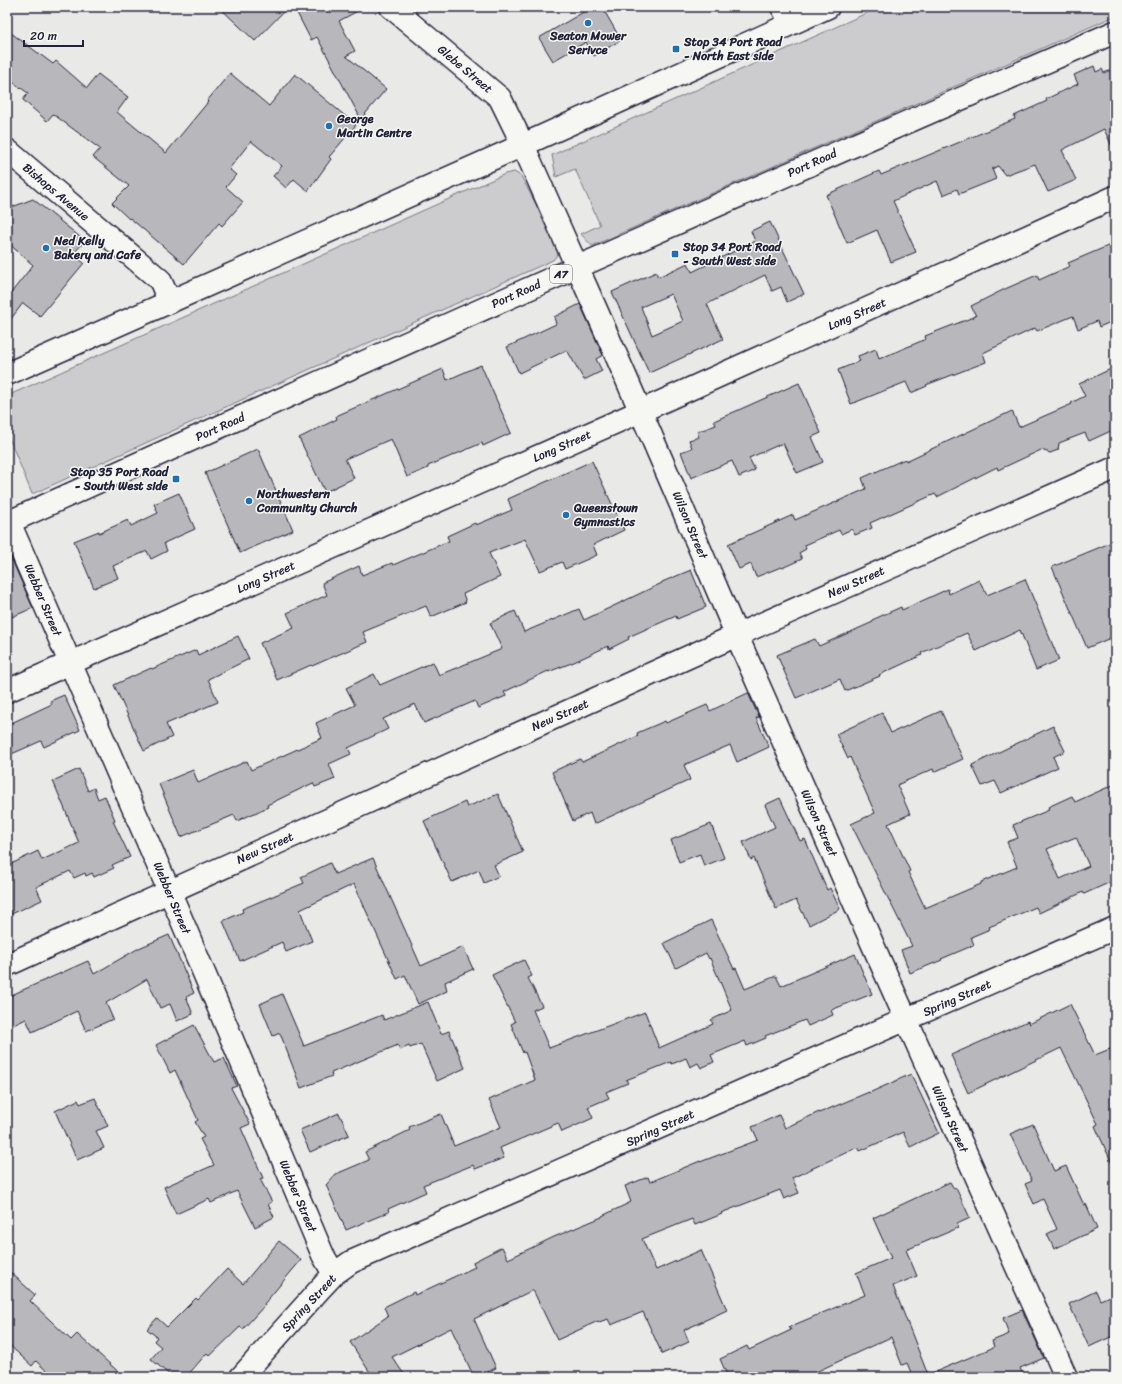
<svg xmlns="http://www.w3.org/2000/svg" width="1122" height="1384" font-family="Sriracha,sans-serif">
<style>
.green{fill:#ccccce;stroke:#777784}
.building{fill:#b8b8bc;stroke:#22223b;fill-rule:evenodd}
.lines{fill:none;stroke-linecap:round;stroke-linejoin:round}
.minor-casing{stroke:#22223b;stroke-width:25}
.highway-casing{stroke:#22223b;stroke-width:25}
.minor{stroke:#f6f6f2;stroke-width:22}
.highway{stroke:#f6f6f2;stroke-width:22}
.poi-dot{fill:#1f6fb2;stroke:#f6f6f2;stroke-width:1.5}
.labels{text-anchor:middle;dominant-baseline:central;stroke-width:3;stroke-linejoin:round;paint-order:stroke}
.shield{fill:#f6f6f2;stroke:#626272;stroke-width:1}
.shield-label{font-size:11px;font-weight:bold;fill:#22223b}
.poi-label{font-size:12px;font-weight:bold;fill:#22223b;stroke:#f6f6f2;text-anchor:start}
.street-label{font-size:12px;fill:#22223b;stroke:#f6f6f2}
</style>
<rect width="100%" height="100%" fill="#e9e9e7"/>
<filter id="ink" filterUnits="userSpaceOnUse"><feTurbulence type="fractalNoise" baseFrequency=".025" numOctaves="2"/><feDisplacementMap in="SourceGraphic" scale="8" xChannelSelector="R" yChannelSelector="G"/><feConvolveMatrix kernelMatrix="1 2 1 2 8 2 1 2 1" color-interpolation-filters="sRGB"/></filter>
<g filter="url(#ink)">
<path class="green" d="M880 7H1115V16L592 246 581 234 600 225 575 169 556 177 552 155Z
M514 172 521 176 558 246V254L553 260 32 494 7 433V396L505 174Z"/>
<path class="building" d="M219 7H288L255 41Z
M294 7H365L339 21 355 51 346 56 386 89 361 119 317 37 311 40Z
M592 7H602L621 40 594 56 586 42 553 61 539 38Z
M7 30 53 64 56 61 87 88 98 74 128 97 117 112 166 153 208 102 207 101 230 73 269 106 295 74 356 125 329 157 331 159 308 191 294 179 286 188 273 176 282 166 251 141 229 169 236 175 226 187 243 202 222 226 219 223 184 264 130 218 129 219 112 203 129 186 93 157 100 149 53 114 47 121 23 100 28 93 7 78Z
M1094 66 1096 72 1102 69 1104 73 1115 68V153L1104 129 1062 150 1076 180 1048 192 1035 164 1005 175 998 166 992 169 996 179 959 194 957 189 943 195 937 181 893 201 916 252 891 262 877 230 847 243 826 195 879 171 881 175 1015 119 1014 116 1047 101 1046 99 1078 84 1074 75Z
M33 199 85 241 73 254 84 263 40 316 23 303 7 324V298L33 265 7 242V209Z
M770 222 804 294 787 302 781 287 772 291 765 275 707 304 723 339 649 373 612 292 656 272 658 277 688 263 692 272 755 241 751 231ZM671 294 683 321 652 335 641 307Z
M1115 243V320L1099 327 1097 321 1078 329 1073 316 1037 331 1035 328 983 353 986 362 926 385 927 386 911 393 906 382 851 404 838 370 860 361 858 356 876 349 879 359 926 339 925 336 976 316 971 306 1005 289 1037 275 1039 280 1070 266 1068 263Z
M580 304 603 355 596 359 602 371 584 380 567 350 519 373 507 347 556 324 554 317Z
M481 365 511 433 483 446 482 443 428 466V468L407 477 391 439 345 459 354 478 325 492 299 438 337 419 336 416 443 369 447 380Z
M1115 367V429L1089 441 1085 433 1059 443 1058 450 1050 453 1041 450 998 470 997 467 937 497 935 494 870 523 872 528 855 535 852 529 841 534 839 530 805 545 806 549 799 553 802 559 782 568 781 567 756 577 751 564 739 569 728 544 793 515 795 520 866 489 862 478 905 459 906 461 1012 411 1019 427 1072 404 1071 403 1085 396 1079 384Z
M799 383 821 433 812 437 823 462 797 473 783 443 749 458 755 470 739 477 732 461 691 478 681 452 692 448 689 440 699 437 697 432 716 425 714 421Z
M258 449 293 530 240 553 205 473Z
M592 461 624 530 593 545 597 555 565 569 562 562 540 571 525 539 489 553 500 577 463 594 466 602 431 617 426 606 363 632 367 642 312 666 311 665 277 680 260 643 294 628 287 613 327 595 322 583 359 566 362 575 392 563 393 565 449 541 447 536 475 523 476 525 512 510 508 499Z
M179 493 195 529 164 543 167 551 151 559 147 551 113 566 118 578 94 588 74 541 99 531V533L128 520 131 526 158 513 154 504Z
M1115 541V636L1087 648 1052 567Z
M7 549 33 608 7 619Z
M691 570 706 607 677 619 676 616 628 637 629 639 609 649 608 646 574 662 548 672V671L504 692 506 696 478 708 475 701 424 723 415 704 383 719 388 729 348 748 351 754 329 764 335 779 315 787 313 783 267 805 268 807 237 821 234 815 181 837 159 784 193 770 198 783 247 761 251 770 322 738 316 723 355 705 346 688 374 674 380 685 433 662 439 675 502 649 490 623 515 611 524 632 579 609 584 620 662 583V582Z
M1025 579 1059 660 1036 670 1020 630 976 651 967 633 921 653 922 655 879 675 880 676 845 691 840 679 796 698 777 655 815 639 819 646 873 622 872 620 901 607 902 610 948 589 949 594 979 580 987 595Z
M238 636 249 659 208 679 218 702 166 724 172 737 144 751 114 685 151 668 152 669 196 650 198 655Z
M748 693 759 717 756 718 769 747 737 762 730 745 684 765 690 780 594 824 590 813 573 821 552 772 580 759 582 762 638 736 637 733 665 721 666 723 707 705 710 711Z
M64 695 80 730 44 747 41 741 7 756V725L52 704 50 701Z
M941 711 963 759 934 772 933 769 897 785 910 814 888 824 910 871 908 872 925 908 981 884V882L1017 867 1007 842 1018 838 1013 825 1049 810 1048 807 1072 796 1075 802 1115 784V880L1084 894 1083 892 1039 913 1036 907 989 927 990 929 971 937 974 945 941 959 942 960 910 973 901 950 912 946 851 824 875 813 850 757 848 759 836 734 882 713 891 733ZM1076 837 1089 866 1060 879 1047 849Z
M1053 726 1065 751 1053 757 1058 767 1001 793 995 781 982 786 972 765Z
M79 769 88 791 94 788 98 799 105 796 115 820 113 821 130 857 112 865 114 868 94 877 92 873 86 876 85 873 74 878 70 871 36 887 42 900 7 916V866L38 851 42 860 79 843 53 781Z
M498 794 523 852 494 865 499 876 484 883 479 870 452 882 424 821 465 802 467 807Z
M780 798 800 841 805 839 827 890 830 888 840 909 809 925 796 900 776 909 754 858 751 860 743 842 775 827 765 805Z
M711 824 724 858 704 866 700 854 679 862 671 840Z
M373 858 421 966 463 947 473 969 445 982 447 991 418 1004 405 975 397 979 354 884 300 910 312 941 286 952 282 942 240 961 223 921 243 912 242 909 304 883 301 877 330 863 335 874Z
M711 920 734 969 736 968 745 989 776 976 781 986 855 954 872 994 831 1010 833 1015 808 1026 805 1020 765 1036 766 1038 747 1046 745 1041 711 1055 714 1062 701 1068 698 1063 690 1067 686 1058 672 1064 671 1062 626 1080 628 1083 606 1092 609 1098 588 1107 593 1118 562 1132 558 1123 500 1148 504 1158 475 1169 473 1165 423 1185 426 1192 388 1209 389 1212 346 1230 326 1185 336 1174 369 1160 365 1152 410 1130 409 1127 441 1114 454 1146 501 1127 489 1100 535 1080 525 1052 523 1053 511 1024 515 1022 492 975 524 960 532 976 528 978 542 1006 533 1010 549 1048 645 1012 659 1048 713 1024 711 1020 732 1010 710 958 709 959 706 953 676 968 664 943Z
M169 935 194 993 186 997 193 1014 177 1021 170 1004 160 1008 147 979 106 1003 113 1019 86 1031 77 1011 32 1032 26 1019 7 1028V997L88 961 94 974 139 948Z
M282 994 304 1046 382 1015 384 1020 428 1002 441 1034 449 1031 465 1068 437 1081 421 1044 410 1048 409 1046 400 1050 398 1045 331 1073 332 1076 301 1088 280 1033 273 1036 260 1004Z
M1070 1004 1095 1055 1115 1047V1170L1095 1126 1098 1124 1061 1048 968 1093 951 1055 1028 1021 1029 1024Z
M194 1025 214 1062 224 1058 237 1086 231 1088 250 1124 241 1128 263 1178 260 1179 272 1202 268 1204 274 1217 255 1227 237 1191 211 1203 209 1199 176 1214 164 1187 214 1165 200 1139 204 1137 195 1122 198 1120 175 1070 170 1073 156 1045Z
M911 1074 939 1133 910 1147 903 1132 860 1151 858 1147 792 1178 799 1193 784 1199 780 1190 721 1213 722 1214 695 1225 692 1219 642 1239 656 1270 701 1250 727 1310 684 1330 689 1342 662 1354 643 1312 611 1325 608 1319 599 1322 598 1321 557 1340 533 1290 474 1319 496 1368 476 1377H474L451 1328 392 1357 406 1377H373L350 1342 388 1316 384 1307 414 1292 415 1295 475 1267 473 1262 502 1247 508 1259 554 1237 602 1217V1216L631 1202 625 1186 648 1177 650 1182 700 1161V1162L758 1140 752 1127 779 1115 785 1128 819 1112V1113L869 1092V1093Z
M95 1098 108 1126 96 1131 104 1148 77 1160 55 1111 78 1100 80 1104Z
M339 1113 349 1135 310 1152 300 1130Z
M1033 1124 1054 1171 1066 1166 1084 1205 1086 1204 1097 1229 1054 1249 1047 1234 1057 1229 1043 1199 1034 1204 1025 1184 1032 1181 1010 1134Z
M950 1182 954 1189 956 1188 970 1218 957 1224 958 1228 906 1250 917 1276 893 1286 928 1375 994 1347 992 1341 1009 1334 1003 1318 1022 1310 1044 1358 1020 1368 1024 1377H913L907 1363 902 1365 891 1337 805 1377H728L720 1359 747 1346 749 1350 791 1330 789 1327 865 1295 856 1273 891 1258 873 1218Z
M279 1241 301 1260 264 1304 265 1305 243 1329 240 1327 210 1356 207 1353 186 1377H172L151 1359 161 1347 154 1341 157 1337 147 1329 157 1318 167 1327 196 1298 198 1300 227 1269 243 1284Z
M7 1269 35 1295 30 1301 71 1340 77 1334 124 1377H53L36 1361 32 1366 7 1343Z
M1096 1291 1100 1300 1115 1294V1335L1089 1347 1069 1304Z"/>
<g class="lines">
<defs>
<path id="minor" d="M391 7 500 98 523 145
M782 7 792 23
M7 150 160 280 170 302
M577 267C632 389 684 512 737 636 845 884 955 1130 1066 1377
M9 522 177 909 323 1255 334 1274
M7 691 641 411 1115 197
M7 965 737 635 1115 468
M241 1377 320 1289 334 1274 351 1262 1115 928"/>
<path id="highway" d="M523 145 577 267
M7 374 523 145 828 7
M7 523C375 356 744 192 1115 32"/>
</defs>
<use href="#minor" class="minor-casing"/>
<use href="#highway" class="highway-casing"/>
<use href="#minor" class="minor"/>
<use href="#highway" class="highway"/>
</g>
</g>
<g class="poi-dot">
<circle cx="588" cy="23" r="4"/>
<rect x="672" y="45" width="8" height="8" rx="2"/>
<circle cx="329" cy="126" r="4"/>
<circle cx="46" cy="248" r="4"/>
<rect x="671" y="250" width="8" height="8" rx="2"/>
<rect x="172" y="475" width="8" height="8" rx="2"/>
<circle cx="249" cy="501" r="4"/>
<circle cx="566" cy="515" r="4"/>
</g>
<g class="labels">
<rect class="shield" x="550" y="265" width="22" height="18" rx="3"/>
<g class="shield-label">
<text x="561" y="274">A7</text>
</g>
<g class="poi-label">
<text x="588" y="36" text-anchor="middle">Seaton Mower<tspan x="588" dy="14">Serivce</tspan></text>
<text x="684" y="42">Stop 34 Port Road<tspan x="684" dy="14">- North East side</tspan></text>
<text x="337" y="119">George<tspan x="337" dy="14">Martin Centre</tspan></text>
<text x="54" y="241">Ned Kelly<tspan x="54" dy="14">Bakery and Cafe</tspan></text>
<text x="683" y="247">Stop 34 Port Road<tspan x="683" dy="14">- South West side</tspan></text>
<text x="168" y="472" text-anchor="end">Stop 35 Port Road<tspan x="168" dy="14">- South West side</tspan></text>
<text x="257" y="494">Northwestern<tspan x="257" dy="14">Community Church</tspan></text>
<text x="574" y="508">Queenstown<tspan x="574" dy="14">Gymnastics</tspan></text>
</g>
<g class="street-label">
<text transform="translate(465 69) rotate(40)">Glebe Street</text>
<text transform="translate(812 163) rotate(-24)">Port Road</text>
<text transform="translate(56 192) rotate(40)">Bishops Avenue</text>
<text transform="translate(516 294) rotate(-24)">Port Road</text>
<text transform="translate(857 314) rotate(-24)">Long Street</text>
<text transform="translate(220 427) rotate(-24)">Port Road</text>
<text transform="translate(562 446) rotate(-24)">Long Street</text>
<text transform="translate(690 525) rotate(67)">Wilson Street</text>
<text transform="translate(266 577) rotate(-24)">Long Street</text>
<text transform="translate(856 582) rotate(-24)">New Street</text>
<text transform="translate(43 600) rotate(67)">Webber Street</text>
<text transform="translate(560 715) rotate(-24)">New Street</text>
<text transform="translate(819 823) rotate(66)">Wilson Street</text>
<text transform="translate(265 848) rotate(-24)">New Street</text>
<text transform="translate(172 898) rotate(67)">Webber Street</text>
<text transform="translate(957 998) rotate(-24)">Spring Street</text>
<text transform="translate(950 1119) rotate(66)">Wilson Street</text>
<text transform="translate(660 1128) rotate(-24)">Spring Street</text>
<text transform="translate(298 1196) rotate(67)">Webber Street</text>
<text transform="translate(309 1303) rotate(-47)">Spring Street</text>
</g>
</g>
<rect width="1122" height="1384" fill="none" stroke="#f6f6f2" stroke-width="24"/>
<rect x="12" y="12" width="1098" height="1360" fill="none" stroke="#22223b" stroke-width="1.5" filter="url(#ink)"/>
<path d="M24 40v6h59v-6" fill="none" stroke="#22223b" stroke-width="2"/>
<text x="30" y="40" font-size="12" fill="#22223b" stroke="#f6f6f2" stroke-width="3" paint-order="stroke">20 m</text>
</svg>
